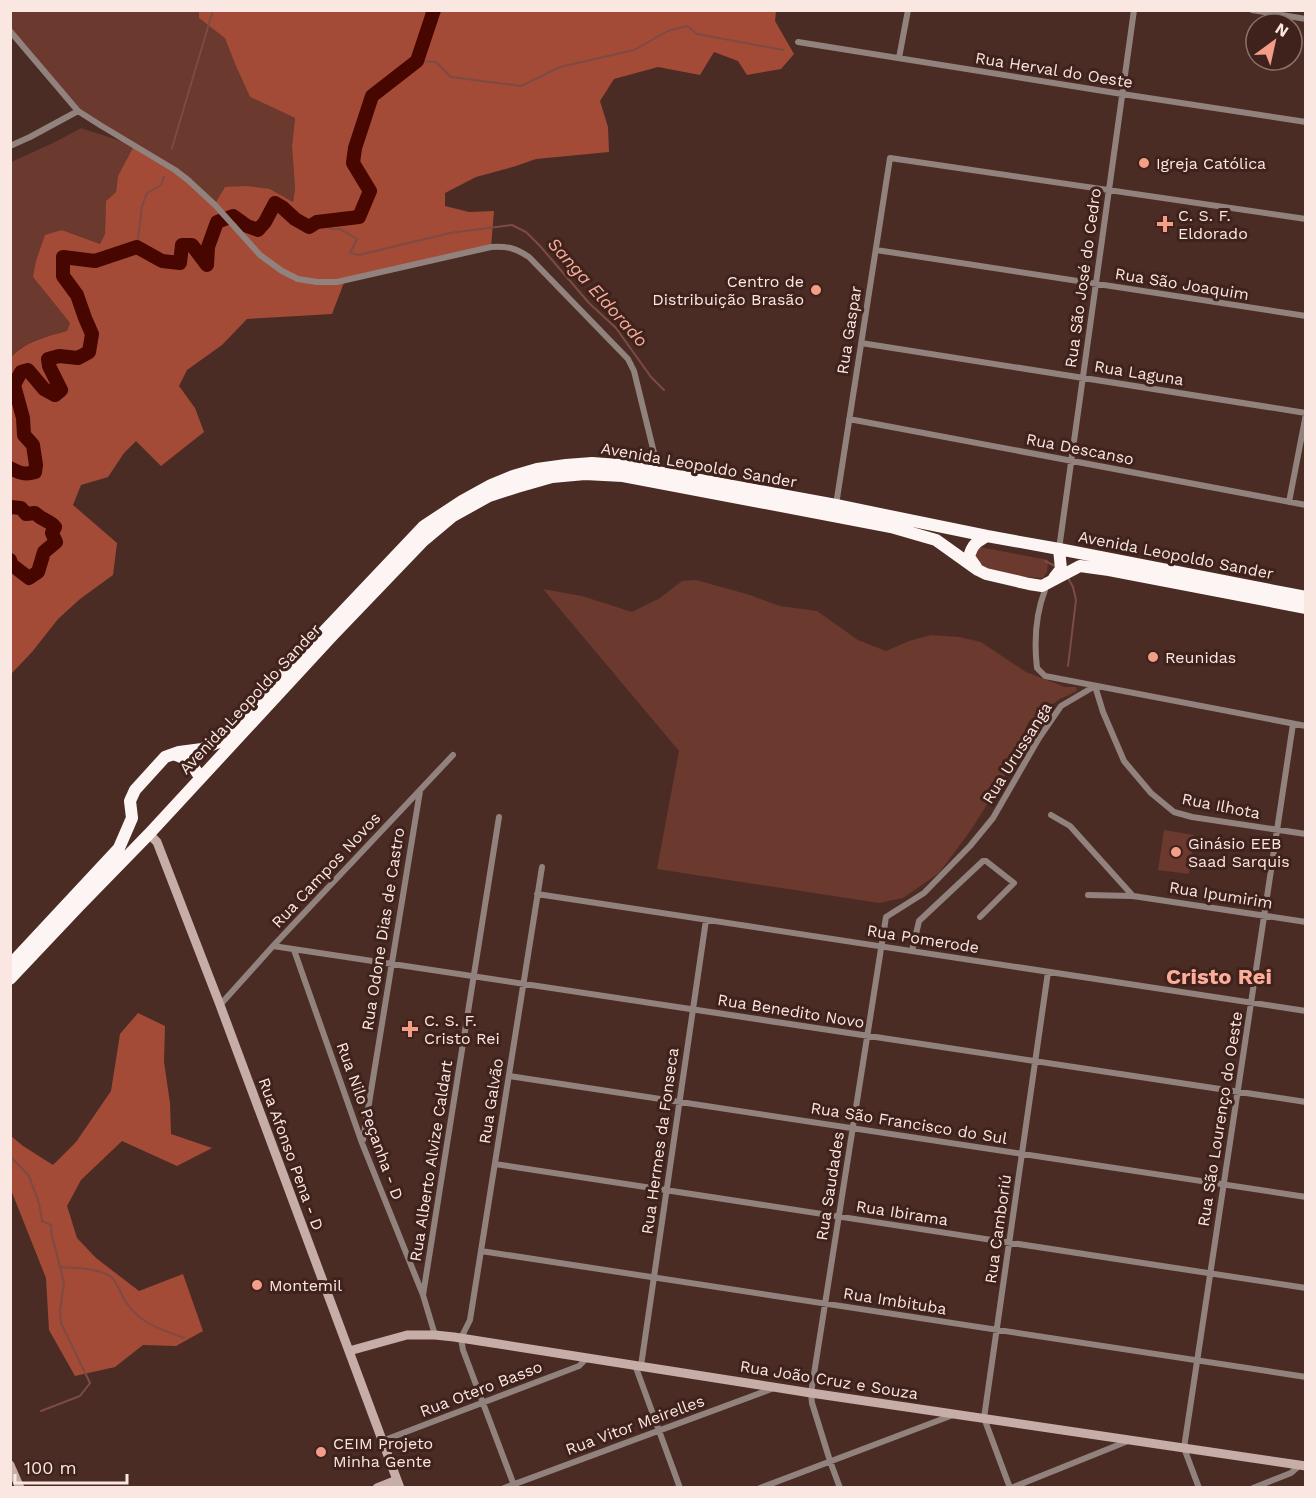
<svg xmlns="http://www.w3.org/2000/svg" width="1316" height="1498" font-family="'Work Sans',sans-serif">
<style>
.green{fill:#6b392d}
.forest{fill:#a44b37}
.lines{fill:none;stroke-linecap:round;stroke-linejoin:round}
.stream{stroke:#7d4a44;stroke-width:2}
.river{stroke:#470600;stroke-width:14}
.street{stroke:#92827e;stroke-width:6}
.secondary{stroke:#c7ada7;stroke-width:9}
.highway{stroke:#fdf5f3;stroke-width:12}
.poi-dot{fill:#f49e89;stroke:#3f221b;stroke-width:2}
.labels{text-anchor:middle;dominant-baseline:central;stroke-width:6;stroke-linejoin:round;paint-order:stroke}
.street-label{font-size:16px;fill:#fbe7e2;stroke:#3f221b}
.poi-label{font-size:16px;fill:#fbe7e2;stroke:#3f221b;text-anchor:start}
.water-label{font-size:18px;font-style:italic;fill:#f7ad9c;stroke:#3f221b}
.district-label{font-size:22px;font-weight:bold;fill:#fead9a;stroke:#3f221b}
</style>
<rect width="100%" height="100%" fill="#4a2c25"/>
<path class="green" d="M11 11H199V18L225 37 235 64 250 97 295 118 292 146 295 189 293 202 270 189 215 205 118 176 116 192 106 201 105 234 100 244 62 230 33 277 70 323 67 331C45 337 27 340 11 357V162L53 143 81 128 130 144 78 111 11 31Z
M979 547 1048 560 1047 572 1043 578C1028 578 992 575 981 565 979 563 977 560 976 557V551Z
M696 580 750 595 780 606 817 611 858 640 886 651 909 641 931 635 959 637 981 642 1026 672 1065 687H1076L1077 691 1060 699 1029 721 1005 776 971 830 939 873 903 898 879 903 657 869 679 751 543 589 582 596 632 612 660 598 682 581Z
M1164 830 1194 835 1189 874 1158 870Z"/>
<path class="forest" d="M199 11H776L775 21 794 54 781 69 747 75 738 61 714 52 700 75 658 67 614 79 600 101 608 127 609 152 536 159 516 166 476 177 445 193V206L469 212 494 211 491 247 345 280 332 314 247 319 222 345 187 370 179 386 195 408 204 432 161 466 136 441 124 453 108 477 81 485 73 505 117 543 113 575 80 599 58 619 32 652 11 674V357C27 341 45 337 67 331L70 323 33 277 36 261 45 235 62 230 100 244 105 234 106 201 116 192 118 176 134 146 175 170 215 204 225 187 247 186 270 189 293 202 295 189 292 146 295 118 250 97 235 64 225 38 199 18Z
M138 1013 165 1026 164 1062 170 1103 171 1134 212 1148 177 1166 122 1141 81 1180 67 1206 77 1238 96 1258 139 1291 183 1274 203 1331 176 1346 143 1345 115 1367 75 1376 49 1330 46 1278 11 1190V1136L23 1146 53 1165 76 1142 111 1091 120 1034Z"/>
<g class="lines">
<path class="stream" d="M417 61 436 62 451 77 521 86 560 67 634 50 668 31 687 26 697 34 783 50
M172 148 213 10
M317 222 332 229H340L357 239 350 253 359 255 450 233 512 225 526 232 540 246 589 303 616 328 651 377 664 390
M137 247 142 206 147 193 161 185 164 177
M1045 561 1055 566
M1068 666 1076 600 1073 587 1068 578
M10 1156 29 1176 39 1203 42 1221 51 1225 52 1236 64 1282 60 1311 61 1323 90 1383 80 1396 41 1411
M61 1267C76 1268 94 1268 108 1275 118 1280 120 1296 128 1305 143 1325 161 1329 184 1338"/>
<path class="river" d="M10 468C19 473 25 475 35 472L36 465 33 445 24 435 23 418 14 385 21 372 28 370 44 389 55 395 61 390 49 366 48 359 59 356 78 358 89 352 92 334 85 318 77 295 63 276V257L95 261 137 247 162 261 180 263 182 245H192L207 265 208 247 217 222 233 216 247 226 258 230 265 222 275 203 282 207 295 219 309 227 317 222 359 217 370 191 353 163 355 148 372 96 417 61 434 10
M10 507 21 508 26 514 35 513C43 521 49 520 55 527L52 533 56 542 44 552 38 572 29 578 12 565 10 560"/>
<path class="street" d="M1252 10 1306 19
M10 31 78 111 100 125 175 170 188 180 215 205 260 255 282 271 298 279 317 282H337L491 247C508 246 515 248 529 257L628 359 634 371 656 461 655 471
M798 42 1122 94 1306 122
M899 58 908 10
M10 146 30 137 78 111
M876 250 1306 316
M861 343 1306 413
M849 419 1306 505
M1289 502 1306 414
M836 505 890 158 1306 219
M1059 549 1134 10
M1042 586 1045 590C1035 616 1034 642 1037 668L1045 676 1306 726
M1095 686 1103 712 1124 761 1151 793 1174 812 1192 817 1306 834
M1051 815 1070 826 1133 896
M537 894 1306 1011
M1088 895 1133 896 1306 922
M273 946 1306 1102
M294 950 362 1143 423 1295 435 1335
M912 951 919 921 983 861H986L1014 883 980 917
M220 1005 273 946 453 755
M509 1076 1306 1197
M363 1140 420 791
M495 1164 1306 1288
M481 1251 1306 1377
M423 1295 499 817
M635 1365 680 1488
M641 1366 706 920
M382 1441 579 1366 587 1358
M504 1488 774 1388
M515 1488 463 1350 461 1338 470 1320 542 867
M760 1488 953 1415
M840 1488 830 1461 812 1403 811 1393 886 917 924 893 970 846 993 818 1039 738 1061 706 1095 686
M1010 1488 984 1418 1048 972
M1011 1488 1128 1441
M1199 1488 1184 1448 1293 724
M1253 1488 1291 1473 1300 1465"/>
<path class="secondary" d="M149 834 157 842 220 1005 400 1488
M349 1351 407 1335H435L454 1337 811 1393 1306 1466
M10 1465 20 1488
M377 1488 397 1480"/>
<path class="highway" d="M976 567 969 557C972 545 976 542 987 536
M1054 578 1061 569 1059 549
M173 754C189 759 191 763 200 777
M10 965 119 848 132 818 130 801 135 790 165 757 179 752 202 749 219 742 424 526 462 501 491 485 513 476 537 469 566 465 592 463 619 465 836 505 987 536 1059 549 1306 597
M10 979 79 906 149 834 332 636 422 542 453 516 489 496 517 487 552 477 585 474 623 476 891 527 936 540 978 570 986 574 1029 584 1042 586 1080 566 1109 570 1306 608"/>
</g>
<g class="poi-dot">
<circle cx="1144" cy="163" r="6"/>
<path d="M1162 215h6v6h6v6h-6v6h-6v-6h-6v-6h6z"/>
<circle cx="816" cy="290" r="6"/>
<circle cx="1153" cy="657" r="6"/>
<circle cx="1176" cy="852" r="6"/>
<path d="M407 1020h6v6h6v6h-6v6h-6v-6h-6v-6h6z"/>
<circle cx="257" cy="1285" r="6"/>
<circle cx="321" cy="1452" r="6"/>
</g>
<g class="labels">
<g class="street-label">
<text transform="translate(1054 70) rotate(9)">Rua Herval do Oeste</text>
<text transform="translate(1083 278) rotate(-82)">Rua São José do Cedro</text>
<text transform="translate(1182 284) rotate(9)">Rua São Joaquim</text>
<text transform="translate(849 330) rotate(-81)">Rua Gaspar</text>
<text transform="translate(1139 373) rotate(9)">Rua Laguna</text>
<text transform="translate(1080 449) rotate(11)">Rua Descanso</text>
<text transform="translate(699 465) rotate(10)">Avenida Leopoldo Sander</text>
<text transform="translate(1176 555) rotate(11)">Avenida Leopoldo Sander</text>
<text transform="translate(250 699) rotate(-47)">Avenida Leopoldo Sander</text>
<text transform="translate(1017 753) rotate(-58)">Rua Urussanga</text>
<text transform="translate(1221 806) rotate(11)">Rua Ilhota</text>
<text transform="translate(326 870) rotate(-47)">Rua Campos Novos</text>
<text transform="translate(1221 895) rotate(9)">Rua Ipumirim</text>
<text transform="translate(383 929) rotate(-81)">Rua Odone Dias de Castro</text>
<text transform="translate(923 939) rotate(9)">Rua Pomerode</text>
<text transform="translate(791 1011) rotate(9)">Rua Benedito Novo</text>
<text transform="translate(491 1101) rotate(-81)">Rua Galvão</text>
<text transform="translate(1220 1119) rotate(-81)">Rua São Lourenço do Oeste</text>
<text transform="translate(370 1121) rotate(70)">Rua Nilo Peçanha - D</text>
<text transform="translate(909 1123) rotate(9)">Rua São Francisco do Sul</text>
<text transform="translate(660 1141) rotate(-82)">Rua Hermes da Fonseca</text>
<text transform="translate(291 1154) rotate(70)">Rua Afonso Pena - D</text>
<text transform="translate(431 1161) rotate(-81)">Rua Alberto Alvize Caldart</text>
<text transform="translate(830 1186) rotate(-81)">Rua Saudades</text>
<text transform="translate(902 1213) rotate(9)">Rua Ibirama</text>
<text transform="translate(998 1229) rotate(-82)">Rua Camboriú</text>
<text transform="translate(895 1301) rotate(9)">Rua Imbituba</text>
<text transform="translate(829 1380) rotate(9)">Rua João Cruz e Souza</text>
<text transform="translate(481 1389) rotate(-21)">Rua Otero Basso</text>
<text transform="translate(635 1425) rotate(-20)">Rua Vitor Meirelles</text>
</g>
<g class="poi-label">
<text x="1156" y="163">Igreja Católica</text>
<text x="1178" y="215">C. S. F.<tspan x="1178" dy="18">Eldorado</tspan></text>
<text x="804" y="281" text-anchor="end">Centro de<tspan x="804" dy="18">Distribuição Brasão</tspan></text>
<text x="1165" y="657">Reunidas</text>
<text x="1188" y="843">Ginásio EEB<tspan x="1188" dy="18">Saad Sarquis</tspan></text>
<text x="424" y="1020">C. S. F.<tspan x="424" dy="18">Cristo Rei</tspan></text>
<text x="269" y="1285">Montemil</text>
<text x="333" y="1443">CEIM Projeto<tspan x="333" dy="18">Minha Gente</tspan></text>
</g>
<g class="water-label">
<text transform="translate(598 292) rotate(48)">Sanga Eldorado</text>
</g>
<g class="district-label">
<text x="1219" y="976">Cristo Rei</text>
</g>
</g>
<rect width="1316" height="1498" fill="none" stroke="#fbe7e2" stroke-width="24"/>
<g transform="translate(1274 42) rotate(33)"><circle r="28" fill="#3f221b" stroke="#8a716b" stroke-width="1.5"/>
<path d="M0-4.5L10 22L0 15L-10 22Z" fill="#f49e89"/>
<text y="-9" font-size="16" font-weight="bold" text-anchor="middle" fill="#fbe7e2">N</text>
</g>
<path d="M15 1474v9h112v-9" fill="none" stroke="#fbe7e2" stroke-width="3"/>
<text x="24" y="1474" font-size="18" fill="#fbe7e2" stroke="#3f221b" stroke-width="4.5" paint-order="stroke">100 m</text>
</svg>
